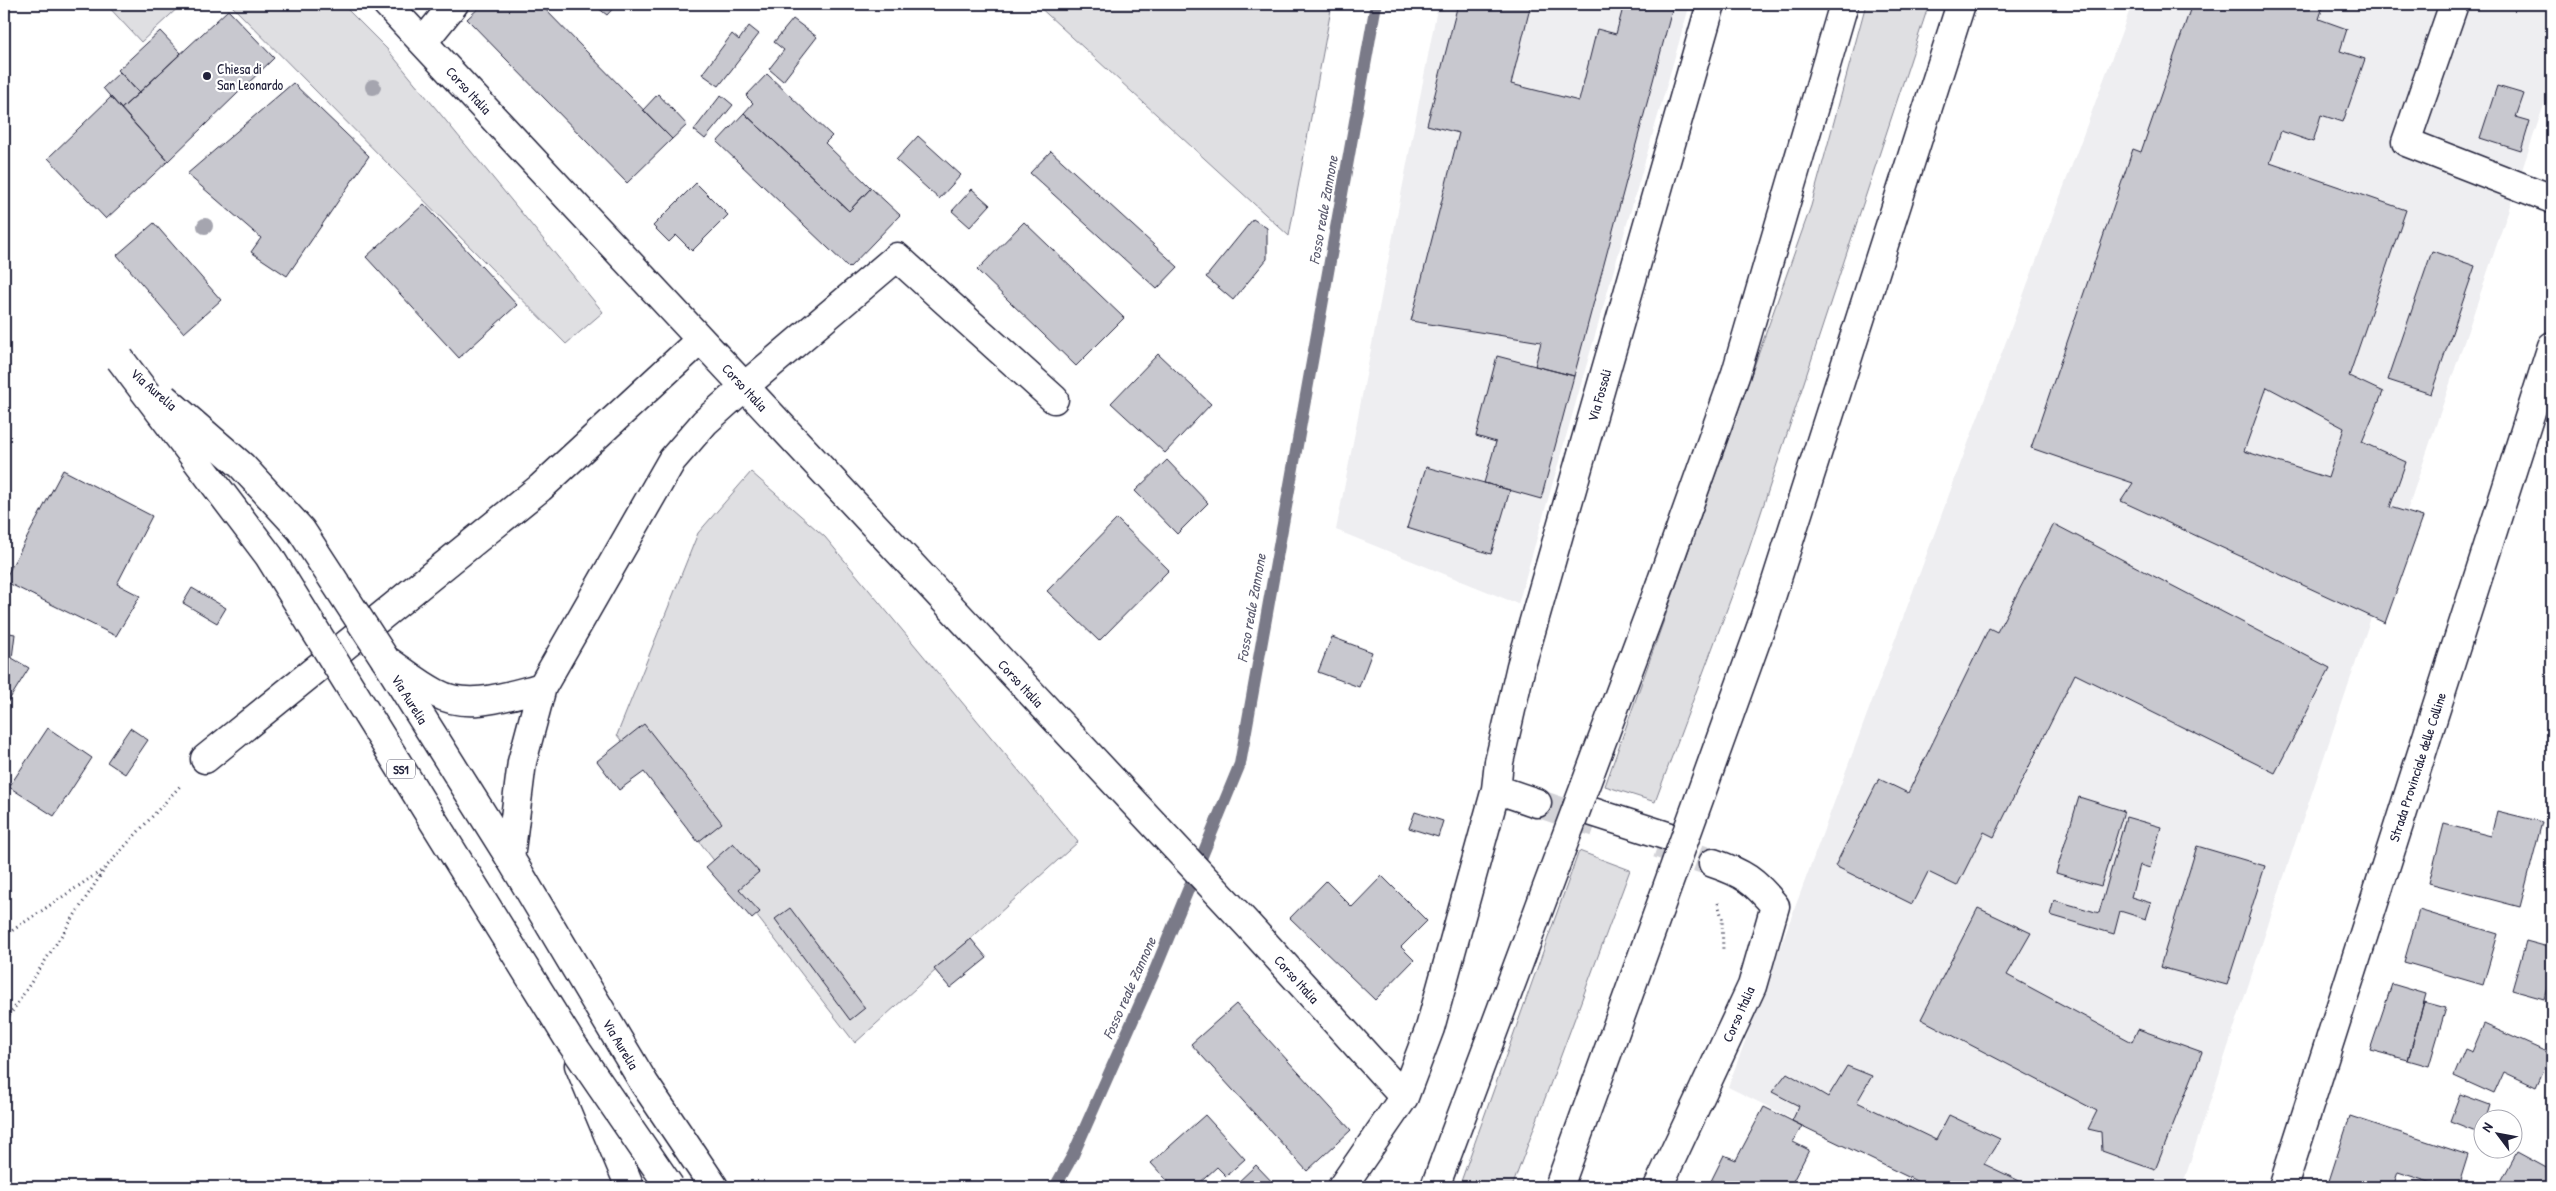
<svg xmlns="http://www.w3.org/2000/svg" width="2556" height="1191" font-family="'Patrick Hand',sans-serif">
<style>
.built{fill:#eeeef1}
.green{fill:#dfdfe2;stroke:#80808e}
.lines{fill:none;stroke-linecap:round;stroke-linejoin:round}
.stream{stroke:#7a7a88;stroke-width:12}
.building{fill:#c8c8cf;stroke:#22223b;fill-rule:evenodd}
.minor-tunnel{stroke:#d3d3d8;stroke-width:28;stroke-dasharray:28 14;stroke-linecap:butt}
.minor-casing{stroke:#22223b;stroke-width:31}
.major-casing{stroke:#22223b;stroke-width:31}
.highway-casing{stroke:#22223b;stroke-width:31}
.path{stroke:#22223b;stroke-width:3;stroke-dasharray:1 4;stroke-linecap:butt}
.minor{stroke:#fff;stroke-width:28}
.major{stroke:#fff;stroke-width:28}
.highway{stroke:#fff;stroke-width:28}
.major-bridge-casing{stroke:#22223b;stroke-width:31;stroke-linecap:butt}
.highway-bridge-casing{stroke:#22223b;stroke-width:31;stroke-linecap:butt}
.major-bridge{stroke:#fff;stroke-width:28}
.highway-bridge{stroke:#fff;stroke-width:28}
.tree{fill:#a5a5af}
.poi-dot{fill:#22223b;stroke:#fff;stroke-width:2}
.labels{text-anchor:middle;dominant-baseline:central;stroke-width:4.5;stroke-linejoin:round;paint-order:stroke}
.shield{fill:#fff;stroke:#646476;stroke-width:1}
.shield-label{font-size:12px;font-weight:bold;fill:#22223b}
.poi-label{font-size:14px;fill:#22223b;stroke:#fff;text-anchor:start}
.street-label{font-size:14px;fill:#22223b;stroke:#fff}
.water-label{font-size:15px;font-style:italic;fill:#5c5c6f;stroke:#fff}
</style>
<rect width="100%" height="100%" fill="#fff"/>
<filter id="ink" filterUnits="userSpaceOnUse"><feTurbulence type="fractalNoise" baseFrequency=".02" numOctaves="2"/><feDisplacementMap in="SourceGraphic" scale="10" xChannelSelector="R" yChannelSelector="G"/><feConvolveMatrix kernelMatrix="1 2 1 2 8 2 1 2 1" color-interpolation-filters="sRGB"/></filter>
<g filter="url(#ink)">
<path class="built" d="M1438 4H1690L1518 604 1336 530Z
M2132 4H2552V81L2296 840 2182 1187H1931L1728 1087Z"/>
<path class="green" d="M106 4H182L141 42Z
M230 4H342L387 49 603 312 566 344Z
M1036 4H1332L1289 236Z
M1866 4H1929L1746 558 1655 802 1605 786 1811 206Z
M751 472 825 537 1078 842 855 1043 617 735 698 533Z
M1579 851 1630 870 1512 1187H1459Z"/>
<g class="lines">
<path class="stream" d="M1055 1187 1073 1155 1155 970 1240 764 1376 4"/>
</g>
<path class="building" d="M483 4H540L672 139 627 183 467 19Z
M593 4H617L607 15Z
M1458 4H1531L1511 84 1579 101 1597 29 1616 34 1624 4H1664L1673 6 1574 376 1535 366 1541 342 1411 321 1459 133 1427 125Z
M2192 4H2324L2319 19 2347 29 2340 51 2365 59 2343 122 2321 115 2313 142 2281 131 2270 163 2406 210 2349 376 2383 392 2362 442 2406 462 2390 507 2423 517 2385 623 2121 501 2133 483 2031 448 2133 149 2141 152ZM2267 387 2344 428 2328 478 2244 451Z
M228 10 274 58 168 161 121 109Z
M793 19 817 37 783 81 769 69 784 50 774 42Z
M749 26 759 34 719 86 702 74 732 34 739 40Z
M160 31 181 53 139 93 118 70Z
M120 72 139 93 121 109 103 88Z
M767 74 832 136 825 143 871 188 849 211 744 113 753 103 746 96Z
M293 83 369 156 287 276 251 252 261 238 187 174Z
M2497 86 2524 94 2516 117 2530 121 2521 151 2480 138Z
M658 94 687 125 672 139 643 110Z
M721 95 733 105 705 139 694 130Z
M111 97 168 161 106 219 48 158Z
M744 113 849 211 871 188 900 215 849 268 717 142Z
M918 136 961 175 939 199 896 160Z
M1051 151 1178 267 1157 289 1030 173Z
M696 183 728 215 692 251 676 235 669 242 653 226Z
M972 189 990 205 970 227 952 211Z
M424 204 517 305 459 358 366 257Z
M1253 219 1267 228V259L1233 300 1206 277Z
M1024 222 1124 318 1076 366 977 270Z
M154 223 221 300 184 333 117 255Z
M2432 251 2475 266 2431 394 2388 380Z
M1158 354 1211 404 1165 453 1111 403Z
M1497 356 1574 376 1541 499 1484 483 1496 442 1476 436Z
M1167 460 1208 503 1177 534 1135 491Z
M1426 467 1510 490 1491 554 1407 528Z
M63 470 152 516 117 584 140 596 116 636 4 581Z
M1117 519 1169 570 1099 641 1047 591Z
M2054 524 2330 668 2275 773 2075 674 1994 837 1984 832 1957 886 1928 872 1912 904 1835 866 1879 779 1908 793 1989 628 1997 632Z
M192 588 226 608 217 623 183 603Z
M4 632 15 634 12 658 29 668 4 708Z
M1332 637 1372 652 1359 687 1318 672Z
M644 724 722 823 698 842 644 772 619 790 597 761Z
M48 728 92 758 54 816 9 787Z
M130 728 148 740 125 774 107 762Z
M2079 797 2124 811 2101 886 2056 873Z
M2497 811 2542 822 2520 907 2429 883 2444 824 2491 836Z
M1415 812 1443 821 1438 837 1409 828Z
M2126 817 2161 827 2150 868 2140 865 2131 897 2151 903 2146 919 2120 911 2114 934 2050 915 2054 900 2099 913Z
M733 843 759 872 739 889 760 912 752 919 706 867Z
M2197 846 2265 866 2227 985 2160 967Z
M1382 876 1427 921 1401 947 1414 960 1375 1000 1290 918 1326 881 1352 907Z
M790 908 865 1008 850 1020 775 919Z
M1978 908 2031 933 2007 975 2132 1042 2138 1029 2202 1052 2155 1170 2102 1151 2101 1132 2088 1129 2097 1111 1921 1019Z
M2419 910 2498 934 2483 985 2404 962Z
M971 939 987 958 950 988 934 969Z
M2526 941 2552 948V968L2544 999 2512 990Z
M2392 984 2426 994 2408 1060 2370 1050Z
M2424 1002 2446 1008 2429 1066 2408 1060Z
M1236 1004 1351 1130 1307 1171 1191 1044Z
M2484 1024 2551 1054 2536 1087 2504 1072 2494 1094 2454 1076 2465 1049 2472 1052Z
M1847 1066 1872 1076 1857 1102 1936 1140 1949 1115 2000 1139 1984 1164 2032 1187H1929L1792 1121 1799 1106 1772 1092 1787 1073 1828 1097Z
M2460 1094 2490 1105 2486 1118H2484L2481 1133 2450 1121Z
M1764 1107 1802 1126 1793 1142 1809 1150 1790 1187H1708L1724 1155 1736 1160Z
M1205 1115 1245 1159 1226 1176 1217 1167 1195 1187H1173L1151 1163Z
M2350 1116 2468 1155 2458 1187H2445L2398 1172 2393 1187H2339L2328 1184Z
M2517 1152 2552 1171V1187H2498Z
M1256 1165 1277 1187H1233Z"/>
<g class="lines">
<path class="minor-tunnel" d="M1537 803 1596 823
M1658 844 1713 863"/>
<defs>
<path id="minor" d="M387 4 1249 926 1404 1097 1430 1028 1496 789 1499 762 1521 666 1711 4
M2454 4 2406 142 2552 199
M424 41 454 4
M385 659C402 670 418 684 436 693 468 711 510 695 542 687
M205 759 540 488 700 340
M1496 789 1537 803
M1577 807 1683 841
M510 858 522 762 542 687 672 460 705 422 745 386 897 257 1054 399
M1342 1187 1404 1097
M1658 1187 1752 986 1775 906C1755 881 1743 873 1713 863"/>
<path id="major" d="M385 659 510 858 644 1083 714 1187
M2283 1187 2552 346"/>
<path id="highway" d="M1661 583 1736 373 1844 4
M1765 616 1961 4
M579 1065 630 1187
M1435 1187 1445 1160"/>
</defs>
<use href="#minor" class="minor-casing"/>
<use href="#major" class="major-casing"/>
<use href="#highway" class="highway-casing"/>
<path class="path" d="M1718 903 1722 918 1723 951
M4 936 104 869
M4 1024 106 867 181 785"/>
<use href="#minor" class="minor"/>
<use href="#major" class="major"/>
<use href="#highway" class="highway"/>
<defs>
<path id="major-bridge" d="M120 359 269 556 568 1038 670 1187
M164 398 242 466 301 530 385 659"/>
<path id="highway-bridge" d="M1445 1160 1661 583
M1559 1187 1765 616"/>
</defs>
<use href="#major-bridge" class="major-bridge-casing"/>
<use href="#highway-bridge" class="highway-bridge-casing"/>
<use href="#major-bridge" class="major-bridge"/>
<use href="#highway-bridge" class="highway-bridge"/>
</g>
<g class="tree">
<circle cx="373" cy="87" r="8"/>
<circle cx="205" cy="226" r="8"/>
</g>
</g>
<circle class="poi-dot" cx="207" cy="76" r="5"/>
<g class="labels">
<rect class="shield" x="387" y="759.5" width="28" height="19" rx="4"/>
<g class="shield-label">
<text x="401" y="769">SS1</text>
</g>
<g class="poi-label">
<text x="217" y="68">Chiesa di<tspan x="217" dy="16">San Leonardo</tspan></text>
</g>
<g class="street-label">
<text transform="translate(469 90) rotate(47)">Corso Italia</text>
<text transform="translate(745 387) rotate(47)">Corso Italia</text>
<text transform="translate(154 389) rotate(41)">Via Aurelia</text>
<text transform="translate(1599 395) rotate(-74)">Via Fossoli</text>
<text transform="translate(1021 683) rotate(47)">Corso Italia</text>
<text transform="translate(410 699) rotate(58)">Via Aurelia</text>
<text transform="translate(2417 767) rotate(-72)">Strada Provinciale delle Colline</text>
<text transform="translate(1297 979) rotate(48)">Corso Italia</text>
<text transform="translate(1738 1014) rotate(-66)">Corso Italia</text>
<text transform="translate(621 1044) rotate(59)">Via Aurelia</text>
</g>
<g class="water-label">
<text transform="translate(1323 210) rotate(-80)">Fosso reale Zannone</text>
<text transform="translate(1251 608) rotate(-80)">Fosso reale Zannone</text>
<text transform="translate(1129 988) rotate(-66)">Fosso reale Zannone</text>
</g>
</g>
<rect width="2556" height="1191" fill="none" stroke="#fff" stroke-width="20"/>
<rect x="10" y="10" width="2536" height="1171" fill="none" stroke="#22223b" stroke-width="2" filter="url(#ink)"/>
<g transform="translate(2498 1134) rotate(302)"><circle r="24" fill="#ffffff" stroke="#a7a7b1"/>
<path d="M0-4L9 19L0 12L-9 19Z" fill="#22223b"/>
<text y="-8" font-size="14" font-weight="bold" text-anchor="middle" fill="#22223b">N</text>
</g>
</svg>
